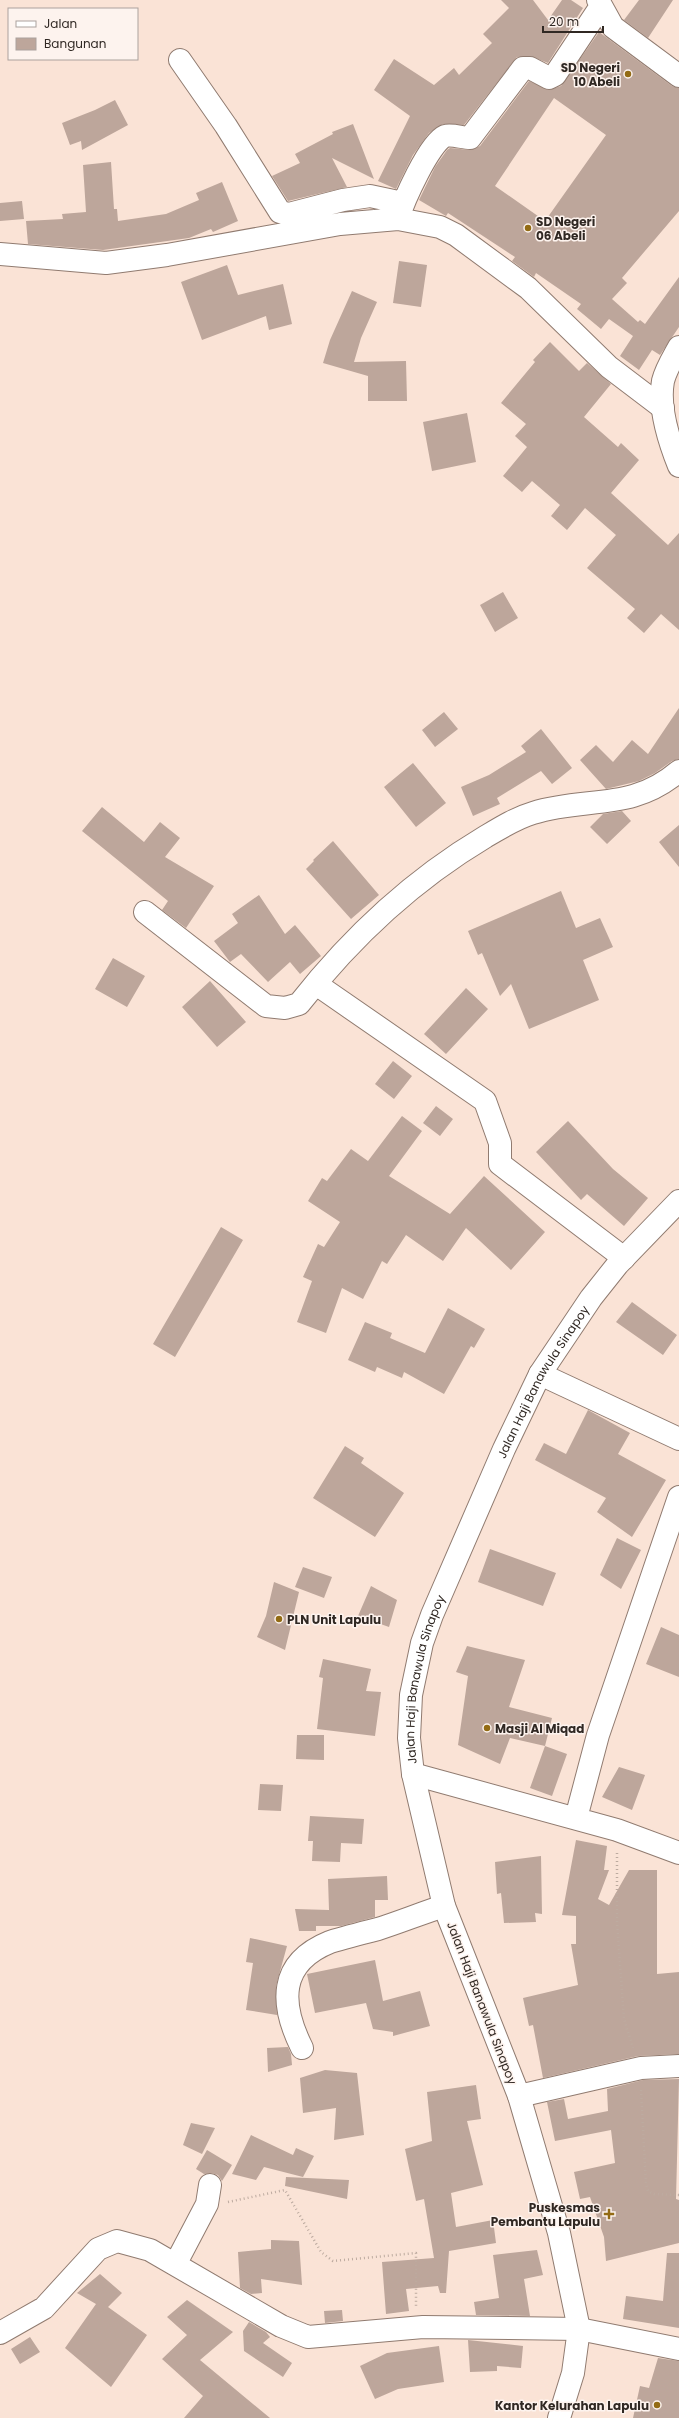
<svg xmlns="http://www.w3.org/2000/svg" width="679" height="2418" font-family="Poppins,sans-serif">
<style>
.building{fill:#bda69b;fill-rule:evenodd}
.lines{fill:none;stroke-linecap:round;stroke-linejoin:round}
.minor-casing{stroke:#907b70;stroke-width:24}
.highway-casing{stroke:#907b70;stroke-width:24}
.path{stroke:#bdaba0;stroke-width:2.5;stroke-dasharray:1 3;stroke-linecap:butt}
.minor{stroke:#fff;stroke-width:22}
.highway{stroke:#fff;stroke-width:22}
.poi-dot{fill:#936b14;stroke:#fdf3ee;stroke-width:1.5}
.labels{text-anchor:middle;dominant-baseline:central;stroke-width:3;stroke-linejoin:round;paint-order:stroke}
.poi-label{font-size:12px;font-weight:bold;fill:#302823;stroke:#fdf3ee;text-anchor:end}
.street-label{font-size:12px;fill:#302823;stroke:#fdf3ee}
</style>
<rect width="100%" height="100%" fill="#fae3d6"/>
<path class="building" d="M501 0H533L548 20 562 0H571L583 8 548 63 530 56 517 57 464 125 443 124 429 133 413 155 396 189 378 181 410 116 374 90 394 59 434 85 454 68 459 75 492 43 483 34 509 8Z
M639 0H673L648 38 624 20Z
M599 32 672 86 679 88V211L622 278 627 283 612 299 638 322 640 320 645 324 679 277V327L660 355 652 350 639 370 620 356 633 336 609 319 601 329 577 309 581 304 536 273 534 277 512 261 515 257 448 213 446 216 419 200 435 167 447 150 450 148 470 150 480 146 529 81 549 90 561 86ZM554 98 606 135 545 221 495 186Z
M115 100 128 125 82 150 81 141 70 145 62 123 95 110Z
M353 124 374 179 332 158 347 187 288 201 272 176 300 163 295 154 333 134 332 132Z
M111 162 114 209H117L118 221 166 214 199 200 196 193 222 182 238 221 213 232 211 229 189 238 103 250 28 244 26 221 63 219 62 214 86 212 83 165Z
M22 201 24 219 0 221V203Z
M399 261 427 265 421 307 393 303Z
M227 265 238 295 283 284 292 324 269 330 266 316 202 340 181 282Z
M352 291 377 302 361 338 354 362 406 361 407 401H368V376L323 363 330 340Z
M550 342 579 371 587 363 611 384 584 417 618 447 621 443 639 460 611 493 668 545 679 533V630L661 614 644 633 627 618 635 609 587 568 616 535 585 508 567 530 551 516 560 505 532 481 522 492 503 476 527 447 515 436 526 424 501 403 535 362 533 360Z
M467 413 476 462 432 471 423 422Z
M503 592 518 618 495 632 480 605Z
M679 708V759L672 761 655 773 639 781 606 789 580 760 596 745 613 762 632 740 648 754Z
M444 712 458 729 435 747 422 730Z
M541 729 572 768 552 784 541 771 497 798 500 804 473 816 461 787 489 775 526 752 521 746Z
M413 763 446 803 416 827 384 787Z
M102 807 144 842 160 822 180 838 165 857 214 886 186 928 162 910 168 901 82 831Z
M622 811 631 821 607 844 590 827 603 814Z
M679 825V867L659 842Z
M333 841 379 895 351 919 306 869 314 861 313 860Z
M561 891 576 928 600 918 613 947 583 960 599 1000 529 1029 511 984 500 996 482 953 478 955 468 931Z
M259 895 285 934 295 925 321 956 300 974 290 962 268 982 241 954 230 962 214 941 238 923 232 914Z
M113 958 145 976 127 1007 95 989Z
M210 981 246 1022 217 1047 182 1007Z
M466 988 488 1009 446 1054 424 1034Z
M393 1061 412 1076 394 1099 375 1084Z
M436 1106 453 1119 440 1136 423 1123Z
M402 1116 422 1131 389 1176 450 1214 484 1176 545 1232 511 1270 466 1228 443 1261 406 1235 387 1264 382 1261 363 1299 342 1288 326 1333 297 1322 312 1281 303 1277 318 1244 324 1247 340 1222 308 1201 322 1178 327 1181 351 1149 368 1161Z
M568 1121 613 1169 648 1198 624 1226 587 1194 581 1200 536 1152Z
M221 1227 243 1240 175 1357 153 1344Z
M632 1302 677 1335 663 1355 616 1322Z
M448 1308 485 1329 474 1348 471 1346 444 1394 404 1372 402 1378 377 1367 375 1372 348 1360 365 1322 392 1333 390 1338 425 1353Z
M588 1410 630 1433 618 1454 666 1480 632 1537 597 1512 606 1498 535 1460 544 1443 566 1454Z
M345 1446 364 1458 361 1463 404 1493 375 1537 313 1498Z
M617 1538 641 1550 621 1589 600 1575Z
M490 1549 556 1573 543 1606 478 1582Z
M303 1567 332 1577 324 1598 295 1587Z
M274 1582 299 1592 285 1650 257 1637 266 1616Z
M371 1586 397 1600 389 1627 358 1616Z
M661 1627 679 1635V1677L646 1664Z
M467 1646 525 1660 509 1707 552 1718 545 1746 510 1738 500 1764 458 1745 468 1676 456 1672Z
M323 1659 371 1669 366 1691 381 1692 375 1736 317 1729 323 1678 319 1677Z
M297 1735H324V1760L296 1759Z
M545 1746 567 1754 552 1796 530 1788Z
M619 1767 645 1775 632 1810 602 1797Z
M260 1784 283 1785 281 1811 258 1810Z
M310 1816 364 1819 362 1844 341 1843 340 1862 312 1861 313 1841H308Z
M576 1840 607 1846 604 1870H609L598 1899 609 1905 629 1870H657V1974L679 1972V2054L638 2056 543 2078 533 2025 529 2026 523 1998 578 1985 571 1944H576V1916L562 1915Z
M541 1856 542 1914 535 1913 536 1922 504 1923 501 1893 497 1894 495 1862Z
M387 1876 388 1900H375V1917L341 1926H316V1931H299L295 1909 329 1910 328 1879Z
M250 1938 287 1946 276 1986 277 2015 246 2010 253 1963 246 1962Z
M375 1960 383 2001 420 1991 430 2026 393 2036V2032L373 2029 366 2003 315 2013 307 1974Z
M288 2047 291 2054 292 2065 268 2072 267 2048Z
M325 2070 357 2073 364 2135 334 2140 336 2108 303 2113 300 2078Z
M679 2079 676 2199 679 2200V2243L606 2261 604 2237 590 2197 580 2199 574 2172 615 2163 611 2130 555 2141 547 2102 564 2099 568 2119 608 2111 607 2089 643 2080Z
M476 2085 481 2119 467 2121 483 2185 451 2193 456 2227 493 2220 496 2243 449 2251 446 2293H440L438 2286 406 2289 409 2311 386 2314 382 2262 434 2258 424 2199 416 2201 405 2149 432 2141 427 2092Z
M191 2123 215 2128 202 2154 183 2145Z
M251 2135 293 2155 296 2148 314 2156 303 2177 264 2167 256 2180 232 2174Z
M207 2150 232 2165 222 2181 218 2175 212 2173 204 2174 196 2169Z
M286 2177 349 2180 347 2199 285 2186Z
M271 2240 299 2241 302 2285 261 2279 262 2293 251 2294 240 2288 238 2252 271 2249Z
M537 2250 543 2275 524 2279 530 2316 476 2315 474 2302 499 2298 493 2255Z
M667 2253H679V2328L623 2319 626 2296 663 2301Z
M100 2274 122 2293 108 2307 147 2335 111 2387 65 2348 96 2304 77 2293Z
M187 2300 233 2332 200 2360 270 2418H184L203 2396 162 2359 187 2335 167 2317Z
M342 2310 343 2321 325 2323 324 2311Z
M249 2322 266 2332 270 2337 263 2343 292 2363 283 2377 244 2351 243 2331Z
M30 2337 40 2352 20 2364 11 2349Z
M468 2340 523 2346 521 2368 497 2366V2371L470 2372Z
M439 2346 444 2382 398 2389 375 2399 360 2366 387 2353Z
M658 2358 679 2361V2418H633L640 2386 649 2388Z"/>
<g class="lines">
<defs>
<path id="minor" d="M598 0 613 27 679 76
M180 60 226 126 280 212 289 214 343 200 370 196 403 203
M398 219C403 202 429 143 445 136 452 134 463 138 470 138L523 68H530L549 78 555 75 601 6
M0 254 106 263 167 255 340 224 398 219 440 227 456 235 528 288 609 367 663 408
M145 912 266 1006 285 1008 299 1004C350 939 413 880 485 837 500 828 516 818 533 813 587 796 631 812 679 771
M316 984 485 1101 500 1143V1164L624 1258
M540 1374 679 1439
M413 1774 617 1830 679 1853
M576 1818 598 1735 679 1497
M302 2048C280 2004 278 1963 330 1942 346 1937 362 1933 378 1929 400 1922 422 1913 444 1906
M519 2096 641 2068 679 2066
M176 2263 207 2204 210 2185
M0 2333 44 2308 98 2249 117 2241 150 2250 281 2326 308 2337 423 2327 579 2329 679 2349"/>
<g id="highway">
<path d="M679 347C673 358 666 369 663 381 658 408 669 441 679 466"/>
<path id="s1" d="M559 2418 573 2373 579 2329 559 2233 519 2096 444 1906 413 1774 409 1738 411 1695 422 1643 432 1615 504 1449 540 1374 591 1298 618 1264 679 1201"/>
</g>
</defs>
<use href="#minor" class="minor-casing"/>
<use href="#highway" class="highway-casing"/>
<path class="path" d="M617 1853V1921L624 2019 633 2048
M641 2090 646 2184 648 2191 654 2194 679 2195
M228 2202 285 2190 321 2252 333 2261 416 2253V2306"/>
<use href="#minor" class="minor"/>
<use href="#highway" class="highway"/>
</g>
<g class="poi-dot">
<circle cx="628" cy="74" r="4"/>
<circle cx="528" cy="228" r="4"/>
<circle cx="279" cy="1619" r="4"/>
<circle cx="487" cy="1728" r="4"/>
<path d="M607 2208h4v4h4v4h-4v4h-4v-4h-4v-4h4z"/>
<circle cx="657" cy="2405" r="4"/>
</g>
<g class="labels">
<g class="poi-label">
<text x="620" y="67">SD Negeri<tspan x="620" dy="14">10 Abeli</tspan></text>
<text x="536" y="221" text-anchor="start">SD Negeri<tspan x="536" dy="14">06 Abeli</tspan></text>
<text x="287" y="1619" text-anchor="start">PLN Unit Lapulu</text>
<text x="495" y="1728" text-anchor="start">Masji Al Miqad</text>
<text x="600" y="2207">Puskesmas<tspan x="600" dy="14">Pembantu Lapulu</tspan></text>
<text x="649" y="2405">Kantor Kelurahan Lapulu</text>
</g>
<g class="street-label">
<text stroke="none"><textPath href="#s1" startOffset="1093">Jalan Haji Banawula Sinapoy</textPath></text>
<text stroke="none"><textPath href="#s1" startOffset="769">Jalan Haji Banawula Sinapoy</textPath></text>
<text transform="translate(482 2003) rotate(69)">Jalan Haji Banawula Sinapoy</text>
</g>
</g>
<rect x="8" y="8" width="130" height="52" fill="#fdf3ee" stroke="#aba29d"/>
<rect x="16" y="21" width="20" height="6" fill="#ffffff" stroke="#aba29d"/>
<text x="44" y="28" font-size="12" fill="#302823">Jalan</text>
<rect x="16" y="38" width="20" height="12" fill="#bda69b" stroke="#aba29d"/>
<text x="44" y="48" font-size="12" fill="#302823">Bangunan</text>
<path d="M543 26v6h60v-6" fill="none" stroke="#302823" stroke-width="2"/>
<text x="549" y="26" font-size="12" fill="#302823" stroke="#fdf3ee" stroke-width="3" paint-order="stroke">20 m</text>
</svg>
